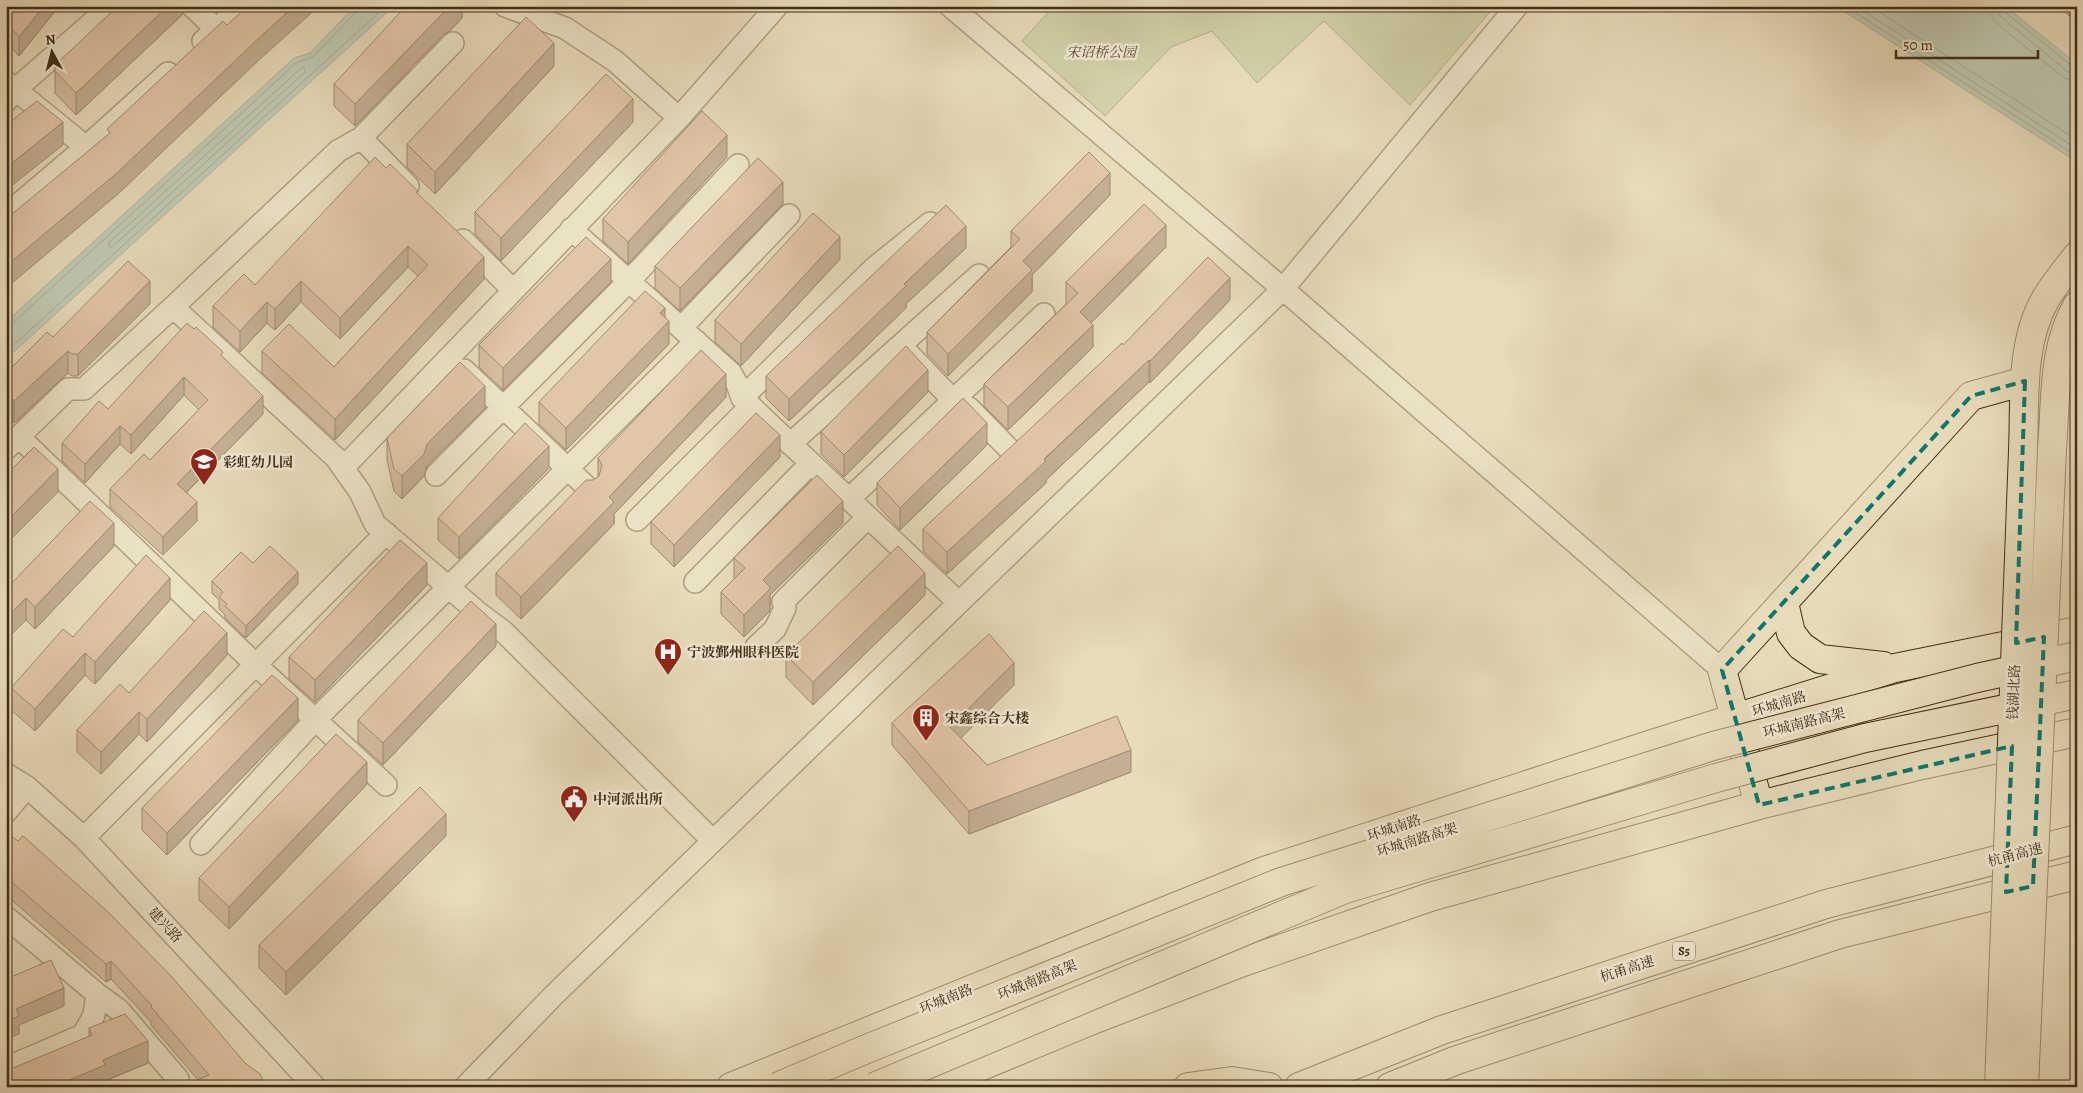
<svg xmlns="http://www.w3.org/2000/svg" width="2083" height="1093" font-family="Alegreya,'Noto Serif SC',serif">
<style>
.green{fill:#b5c091;stroke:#7b7654}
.water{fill:#97bbb3;stroke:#758275}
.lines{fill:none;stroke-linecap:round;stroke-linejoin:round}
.shore{stroke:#6c7466;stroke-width:1}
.minor-casing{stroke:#6b5941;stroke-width:24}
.major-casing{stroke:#412d18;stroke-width:30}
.highway-casing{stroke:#412d18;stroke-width:30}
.minor{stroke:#f0e8d3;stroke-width:21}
.major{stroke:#e8dcbb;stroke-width:28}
.highway{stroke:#e8dcbb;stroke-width:28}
.major-bridge-casing{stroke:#412d18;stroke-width:30;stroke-linecap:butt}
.highway-bridge-casing{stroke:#412d18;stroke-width:30;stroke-linecap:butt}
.major-bridge{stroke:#e8dcbb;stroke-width:28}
.highway-bridge{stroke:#e8dcbb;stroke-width:28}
.wall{fill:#bd947c;stroke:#412d18}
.shaded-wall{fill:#9a7865;stroke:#412d18}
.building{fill:#dcac90;stroke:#412d18}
.marked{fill:none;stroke:#0f766e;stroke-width:4;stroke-dasharray:10 6;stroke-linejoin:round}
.labels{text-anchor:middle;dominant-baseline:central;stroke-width:5;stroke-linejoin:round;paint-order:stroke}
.shield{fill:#f0e8d3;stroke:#766550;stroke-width:1}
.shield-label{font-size:12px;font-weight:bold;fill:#412d18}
.park-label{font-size:14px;font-style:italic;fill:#584a30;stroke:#f0e8d3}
.poi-label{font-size:14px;font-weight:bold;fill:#412d18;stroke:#f0e8d3;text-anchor:start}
.street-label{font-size:14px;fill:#412d18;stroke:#f0e8d3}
</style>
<rect width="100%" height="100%" fill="#e8dcbb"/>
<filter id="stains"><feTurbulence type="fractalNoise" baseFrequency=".004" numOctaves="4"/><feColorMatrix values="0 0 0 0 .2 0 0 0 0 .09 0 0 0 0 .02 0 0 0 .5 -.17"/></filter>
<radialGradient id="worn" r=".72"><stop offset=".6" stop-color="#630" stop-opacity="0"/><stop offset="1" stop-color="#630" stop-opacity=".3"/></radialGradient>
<path class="green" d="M1054 6H1495L1410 105 1324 21 1257 83 1212 31 1171 47 1105 116 1022 41Z"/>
<path class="water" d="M355 6H394L6 359V322L294 58 310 53Z
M1836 6H2005L2077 64V162Z"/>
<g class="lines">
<path class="shore" d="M1845 6 2077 156
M1856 6 2077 149
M1870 6 2077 140
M1989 6 1990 14 1995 22 2064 78 2077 81
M1996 6 1997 12 2001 17 2068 72 2077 74
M2003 6 2005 12 2072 66 2077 68
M303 67 305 69V72L112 247H109V243Z
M6 325 12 324 296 63 313 57 356 12 358 6
M6 352 386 6"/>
<defs>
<path id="minor" d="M192 6 216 29
M505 6 565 28 615 61 679 118
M950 6 1283 289 1722 670
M203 41 242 6
M6 82 86 147
M6 101 16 89 111 6
M361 138 408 186
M6 215 86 147 168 73
M571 229 731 373 737 384 742 398 958 602
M463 240 513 290
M173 307 336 458 360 492 375 524 480 614 504 632 713 841
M681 328 789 215
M908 353 953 400 969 408 1010 450
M464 370 590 490
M742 398 874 268 930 223
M19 437 256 665 386 785
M790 444 979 275
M6 449 68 389H84L173 307 338 151 361 138 453 43
M343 468 679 118 777 6
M436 475 629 281 738 165
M849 499 1044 314
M637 520 751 406
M695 582 811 463
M756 647 775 629 785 608 783 602 868 517
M6 774 27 787 84 838 315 1087
M6 812 27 787
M84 838 386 533
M201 844 315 720 696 341
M6 917 97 994 94 1015 83 1035 6 1068
M97 994 119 1010 178 1079V1087
M465 1087 554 995 1283 289 1517 6"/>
<path id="major" d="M2052 450C2056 402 2052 349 2077 306
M2023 451C2025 402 2020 344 2045 300 2054 284 2066 270 2077 256
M1784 603 1791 633 1801 646 1820 659 1883 666
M1759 805 1722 670 1971 396 2025 381
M731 1087 1264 871 1652 744 1895 668 2077 631
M931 1087 1090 1021 1243 962 1430 897 1759 805 1922 765 2077 732"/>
<path id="highway" d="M1188 1087 1232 1081 1269 1087
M1299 1087 1442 1030 1826 904 2077 839
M1390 1087 1457 1060 1840 934 2077 875"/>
</defs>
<use href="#minor" class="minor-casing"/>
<use href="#major" class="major-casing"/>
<use href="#highway" class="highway-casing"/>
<use href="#minor" class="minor"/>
<use href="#major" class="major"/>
<use href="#highway" class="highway"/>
<defs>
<path id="major-bridge" d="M1999 1087 2023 451
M2024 1087 2052 450"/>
<path id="highway-bridge" d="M777 1087 864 1050 1281 882 1713 746 1977 678 2077 656
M874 1087 1345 889 1716 778 1865 738 2077 694"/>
</defs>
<use href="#major-bridge" class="major-bridge-casing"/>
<use href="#highway-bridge" class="highway-bridge-casing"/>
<use href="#major-bridge" class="major-bridge"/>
<use href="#highway-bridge" class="highway-bridge"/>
</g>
<path class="wall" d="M6 6H59L19 56 12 48Z
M183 6V14L76 115 55 93V65Z
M462 6V18L450 31 444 34 355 126 334 106V84Z
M2057 6H2077V22Z
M554 66 435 194 407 167V144Z
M633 122 501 261 475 234V212Z
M727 157 628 264 603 241V219Z
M386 168 418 194 484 279 335 440 262 373V351L334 367 418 276 408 267 340 339 301 302 275 330 267 323 240 352 213 327V306L255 285Z
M1110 195 1032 275V292L948 376 927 354V332L1011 247V231Z
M783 204 680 311 655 288V266Z
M1166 247 1091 323 1093 347 1008 430 984 406V384L1066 304V282Z
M966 248 906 304V308L789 421 766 398V376Z
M840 259 741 366 715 342V320Z
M611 282 503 390 479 367V345Z
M1230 300 1150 383 1149 382 1046 480V483L947 574 923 551V529L1123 345Z
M150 304 78 376H72L68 373 14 423 13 422 6 373 53 337Z
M665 318 669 344 566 450 539 424V402Z
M223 357 263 414 187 492 197 521 163 555 110 507V489L150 460 199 410 184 395 131 454 120 444 85 483 62 461V443L108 409Z
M928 392 844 477 821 454V432Z
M726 397 614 514V524L521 619 496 595V573L598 477V458Z
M485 408 427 466 424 476 402 499 394 491 387 460V438Z
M987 445 900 530 877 505V483Z
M780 457 674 567 651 544V522Z
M549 468 459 559 438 540V518Z
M843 523 770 595V609L769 612 744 637 721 614V592L734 579V558Z
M114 546 35 629 26 620 12 583Z
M253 563 298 584 246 638 225 618V615L219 609V600L212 593V581Z
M427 585 315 702 289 679V657Z
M925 595 813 705 786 677V655Z
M170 600 95 684 85 675 35 731 11 710V688L73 637Z
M496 646 383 765 358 742V720Z
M227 655 147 742 139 734 101 774 77 752V730L129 693Z
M1014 685 961 738 987 765 1131 772 969 834 892 745V723Z
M298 720 167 855 142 830V808Z
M367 784 229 929 199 900V878Z
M6 832 245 1063 198 1080 151 1025V1022L111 979 106 982 6 895Z
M446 836 286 995 259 968V945Z
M89 1028 148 1063 105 1081V1087L89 1036Z"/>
<path class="shaded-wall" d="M44 6H59L19 56V37Z
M168 6H183V14L76 115V93Z
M294 6H319L260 59 118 194 6 288V266Z
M453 6H462V18L450 31 444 34 355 126V104L444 12Z
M12 29V48L6 53V34Z
M554 43V66L435 194V172Z
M633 99V122L501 261V238Z
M63 122V145L6 190V168Z
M727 135V157L628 264V242Z
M1110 173V195L1032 275V292L948 376V354L1023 261Z
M783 182V204L680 311V288Z
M1166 225V247L1080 334V312Z
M966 226V248L906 304V308L789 421V399L904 284Z
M840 237V259L741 366V344Z
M408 246V267L340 339V318Z
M484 257V279L335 440V419Z
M611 259V282L503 390V368Z
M1230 278V300L1150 383V361Z
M150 281V304L78 376V354Z
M301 281V302L275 330V309Z
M267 302V323L240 352V331Z
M665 308V325L669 321V344L566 450V428Z
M1093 325V347L1008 430V407Z
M68 351V373L14 423V401Z
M1149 360V382L1046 480V483L947 574V552Z
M928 370V392L844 477V455Z
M726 374V397L614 514V524L521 619V597L609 497Z
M184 377V395L131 454V435Z
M485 386V408L427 466 424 476 402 499V476L427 444Z
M263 396V414L177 502V484Z
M13 399V422L6 428V406Z
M987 423V445L900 530V508Z
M120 426V444L85 483V464Z
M780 435V457L674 567V545Z
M549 446V468L459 559V537Z
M58 469V492L6 544V522Z
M843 501V523L770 595V609L769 612 744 637V615L763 580Z
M197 502V521L163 555V537Z
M114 523V546L35 629V607Z
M427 563V585L315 702V680Z
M298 572V584L246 638V626Z
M925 573V595L813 705V682Z
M170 578V600L95 684V662Z
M26 598V620L6 640V618Z
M496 624V646L383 765V743Z
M227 633V655L147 742V719Z
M85 653V675L35 731V709Z
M1014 663V685L950 749V727Z
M298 698V720L167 855V833Z
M139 712V734L101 774V752Z
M1131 750V772L969 834V811Z
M367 762V784L229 929V907Z
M446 814V836L286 995V972Z
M111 961V979L106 982V964Z
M64 988V1006L19 1025V1034L6 1039V1022L16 1009Z
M148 1041V1063L105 1081V1087H52L103 1060Z"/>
<path class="building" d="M6 6H44L19 37 12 29 6 34Z
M118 6H168L76 93 55 71V65Z
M248 6H294L260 37 118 172 6 266V219L110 133 107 129 223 21 227 25Z
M406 6H453L450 9 444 12 355 104 334 84Z
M526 17 554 43 435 172 407 144Z
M606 74 633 99 501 238 475 212Z
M37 101 63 122 6 168V125Z
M702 111 727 135 628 242 603 219Z
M1089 152 1110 173 1023 261 1032 270 948 354 927 332 1020 239 1011 231Z
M375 157 386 168 390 164 418 191 416 192 484 257 335 419 262 351 289 324 334 367 428 265 408 246 340 318 301 281 275 309 267 302 240 331 213 306 244 274 255 285Z
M758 158 783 182 680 288 655 266Z
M1144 204 1166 225 1080 312 1093 325 1008 407 984 384 1078 293 1066 282Z
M946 205 966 226 904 284 906 286 789 399 766 376Z
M813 213 840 237 741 344 715 320Z
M586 237 611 259 503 368 479 345Z
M1208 257 1230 278 1150 361 1149 360 1044 459 1046 461 947 552 923 529 1122 343 1123 345Z
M128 261 150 281 78 354H72L68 351 14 401 13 399 6 406V373L47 332 53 337Z
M645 291 665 308 660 313 669 321 566 428 539 402Z
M187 323 194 329 196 327 223 352 221 355 263 396 177 484 197 502 163 537 110 489 144 454 150 460 208 400 184 377 131 435 120 426 85 464 62 443 99 401 108 409Z
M906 346 928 370 844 455 821 432Z
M701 350 726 374 609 497 614 502 521 597 496 573 586 480H593L599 476 602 465 598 458Z
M460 362 485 386 427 444 424 454 402 476 394 469 387 438Z
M963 398 987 423 900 508 877 483Z
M756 413 780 435 674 545 651 522Z
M525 423 549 446 459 537 438 518Z
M34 447 58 469 6 522V475Z
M817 475 843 501 763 580 770 587 769 590 744 615 721 592 745 568 734 558Z
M90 501 114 523 35 607 26 598 6 618V578L12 583Z
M400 540 427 563 315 680 289 657Z
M270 546 298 572 246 626 225 606 227 604 219 597 223 592 212 581 241 552 253 563Z
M898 546 925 573 813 682 786 655Z
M146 555 170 578 95 662 85 653 35 709 11 688 63 629 73 637Z
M471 601 496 624 383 743 358 720Z
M204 611 227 633 147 719 139 712 101 752 77 730 120 684 129 693Z
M989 634 1014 663 950 727 987 765 1117 716 1131 750 969 811 892 723Z
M272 675 298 698 167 833 142 808Z
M336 734 367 762 229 907 199 878Z
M420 787 446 814 286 972 259 945Z
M6 832 18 841 23 836 109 913 172 977 245 1063 260 1074 263 1081 264 1087H180L209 1075 151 1007 152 1006 111 961 106 964 6 877Z
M51 960 64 988 16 1009 19 1016 6 1022V979Z
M125 1014 148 1041 103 1060 105 1065 52 1087H6V1071L92 1035 89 1028Z"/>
<path d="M0 0H2083V1093H0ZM2025 381 2016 643 2044 637 2033 886 2006 892 2012 746 1759 805 1722 670 1971 396Z" fill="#e8dcbb" fill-opacity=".55" fill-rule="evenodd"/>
<path class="marked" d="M2025 381 2016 643 2044 637 2033 886 2006 892 2012 746 1759 805 1722 670 1971 396Z"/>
<defs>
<symbol id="school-pin" viewBox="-11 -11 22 30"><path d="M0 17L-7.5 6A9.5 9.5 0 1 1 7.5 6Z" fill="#8f2418" stroke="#f0e8d3"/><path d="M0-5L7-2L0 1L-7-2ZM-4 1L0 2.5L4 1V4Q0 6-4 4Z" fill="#fff"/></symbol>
<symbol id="hospital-pin" viewBox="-11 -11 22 30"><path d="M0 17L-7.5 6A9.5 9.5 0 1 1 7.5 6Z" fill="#8f2418" stroke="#f0e8d3"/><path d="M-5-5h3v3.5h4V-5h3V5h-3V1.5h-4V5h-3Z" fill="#fff"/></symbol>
<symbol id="building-pin" viewBox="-11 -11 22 30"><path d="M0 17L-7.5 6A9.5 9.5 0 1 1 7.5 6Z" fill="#8f2418" stroke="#f0e8d3"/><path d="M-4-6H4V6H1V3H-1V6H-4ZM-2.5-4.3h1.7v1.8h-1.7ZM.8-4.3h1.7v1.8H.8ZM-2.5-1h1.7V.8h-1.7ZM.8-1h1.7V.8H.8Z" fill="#fff"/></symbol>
<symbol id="civic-pin" viewBox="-11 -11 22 30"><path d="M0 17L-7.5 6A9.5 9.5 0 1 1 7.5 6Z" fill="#8f2418" stroke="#f0e8d3"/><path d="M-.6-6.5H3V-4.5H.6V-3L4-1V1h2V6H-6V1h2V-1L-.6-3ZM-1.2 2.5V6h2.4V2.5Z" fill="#fff"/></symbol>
</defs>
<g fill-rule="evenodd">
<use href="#school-pin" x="188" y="446" width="32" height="43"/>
<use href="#hospital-pin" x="652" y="636" width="32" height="43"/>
<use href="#building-pin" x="910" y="702" width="32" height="43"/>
<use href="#civic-pin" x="558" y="783" width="32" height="43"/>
</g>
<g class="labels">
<rect class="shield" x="1673" y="941.5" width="22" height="19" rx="4"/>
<g class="shield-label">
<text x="1684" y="951">S5</text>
</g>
<g class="park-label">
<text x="1101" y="52">宋诏桥公园</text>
</g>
<g class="poi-label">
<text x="223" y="462">彩虹幼儿园</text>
<text x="687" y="652">宁波鄞州眼科医院</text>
<text x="945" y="718">宋鑫综合大楼</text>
<text x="593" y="799">中河派出所</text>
</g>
<g class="street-label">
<text transform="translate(2014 692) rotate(-88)">钱湖北路</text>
<text transform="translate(1779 704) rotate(-17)">环城南路</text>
<text transform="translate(1804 723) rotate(-14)">环城南路高架</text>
<text transform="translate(1394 828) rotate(-18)">环城南路</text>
<text transform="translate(1417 840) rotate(-17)">环城南路高架</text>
<text transform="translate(2015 855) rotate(-15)">杭甬高速</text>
<text transform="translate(165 925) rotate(47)">建兴路</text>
<text transform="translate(1627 969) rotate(-18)">杭甬高速</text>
<text transform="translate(1037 980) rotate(-22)">环城南路高架</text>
<text transform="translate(946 999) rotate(-22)">环城南路</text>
</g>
</g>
<rect width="2083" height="1093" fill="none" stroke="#e8dcbb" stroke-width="25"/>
<rect x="8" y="8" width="2068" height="1078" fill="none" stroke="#412d18" stroke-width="2.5"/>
<rect x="12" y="12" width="2058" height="1068" fill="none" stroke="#412d18"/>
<g transform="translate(52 52) rotate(353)" stroke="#f0e8d3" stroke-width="4" paint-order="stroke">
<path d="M0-4L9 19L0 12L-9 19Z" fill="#412d18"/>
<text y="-8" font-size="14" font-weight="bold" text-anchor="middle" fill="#412d18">N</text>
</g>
<path d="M1896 50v8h142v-8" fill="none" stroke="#412d18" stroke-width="2.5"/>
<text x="1903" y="50" font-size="15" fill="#412d18" stroke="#f0e8d3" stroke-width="4" paint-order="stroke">50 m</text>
<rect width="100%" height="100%" filter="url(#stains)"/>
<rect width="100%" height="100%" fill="url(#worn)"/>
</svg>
